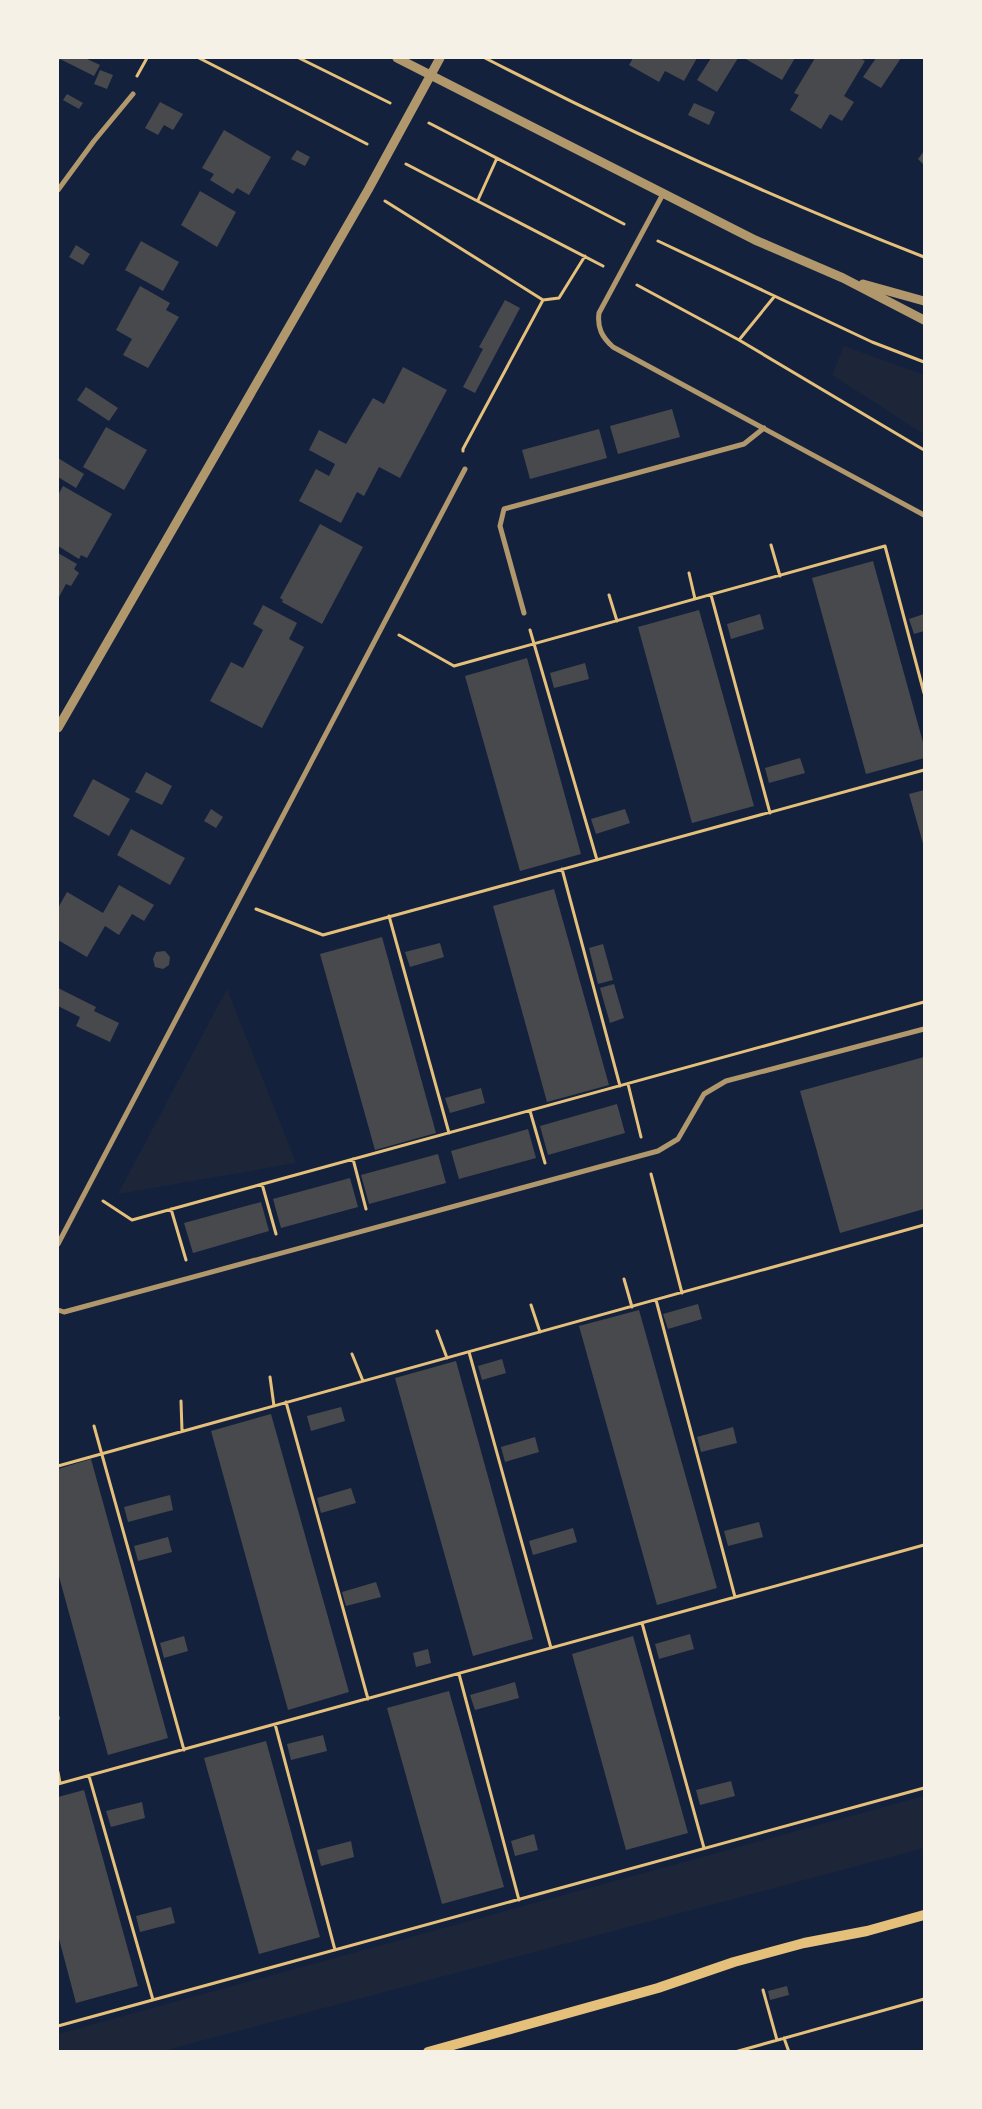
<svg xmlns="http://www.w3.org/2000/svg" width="982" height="2109" font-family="'Libre Baskerville',serif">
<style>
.green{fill:#1d2539}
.building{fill:#48494c}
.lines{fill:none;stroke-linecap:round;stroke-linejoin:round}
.path{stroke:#e5c07b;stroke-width:3}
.minor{stroke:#b1986c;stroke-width:5}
.tertiary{stroke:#b1986c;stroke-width:9}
.secondary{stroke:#e5c07b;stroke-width:10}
</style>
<rect width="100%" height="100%" fill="#14213d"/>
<path class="green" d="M844 346 924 375V434L832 375Z
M227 989 296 1163 118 1194Z
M924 1796V1848L163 2051H58V2034Z"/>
<path class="building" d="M58 58H85L100 65 94 76 60 59 58 64Z
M633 58H697L684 81 665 71 659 82 629 65Z
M711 58H738L717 92 697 80Z
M744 58H795L782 80Z
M815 58H860L865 61 844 96 854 102 842 121 830 114 821 129 790 110 799 95 794 93Z
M876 58H901L881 88 863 77Z
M100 70 113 75 107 89 94 84Z
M67 94 83 103 79 109 63 100Z
M160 102 183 114 173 130 164 125 158 135 145 128Z
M694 103 715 112 709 125 688 115Z
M224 130 271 157 249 195 237 188 233 194 210 180 214 174 202 168Z
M297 150 310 157 305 166 291 159Z
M924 151V165L918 159Z
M200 191 236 212 217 247 181 225Z
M141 241 179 262 163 291 125 270Z
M76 245 90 254 83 265 69 257Z
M140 286 170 303 166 310 179 317 148 368 123 355 132 339 116 330Z
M505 300 520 308 475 393 463 387 483 349 479 347Z
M403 367 447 390 400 478 379 467 364 496 357 492 341 523 299 501 316 469 329 476 335 464 309 450 319 430 346 444 373 398 384 404Z
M86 387 118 408 109 421 77 400Z
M672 409 680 437 618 454 610 426Z
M106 427 147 450 124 490 83 467Z
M599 429 607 458 530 479 522 450Z
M58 458 84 474 76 488 58 477Z
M63 486 112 514 87 558 81 555 79 559 58 546V495Z
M320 524 363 547 322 624 282 602 283 600 280 598Z
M58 553 77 564 74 569 79 573 71 586 66 584 58 599Z
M873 561 924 746V758L866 774 812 578Z
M263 605 297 623 289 639 304 647 262 728 210 701 231 662 243 668 263 630 253 624Z
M699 610 754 806 692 823 638 627Z
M760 614 764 629 731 639 727 624Z
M924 614V631L914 634 909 619Z
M527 658 581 854 520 871 465 676Z
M585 663 589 679 554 688 550 673Z
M800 758 805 773 769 783 765 768Z
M146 772 172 786 162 805 135 792Z
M93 779 130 799 109 836 73 816Z
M924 790V847L909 794Z
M211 809 223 817 216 828 204 821Z
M625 809 630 823 596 834 591 819Z
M131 829 185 858 170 885 117 855Z
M119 885 154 905 144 921 132 914 119 935 105 926 87 957 58 940V908L67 892 103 913Z
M554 889 609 1085 547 1102 493 906Z
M382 937 436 1133 375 1150 320 954Z
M440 943 444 957 410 967 405 952Z
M603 944 613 980 598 984 589 948Z
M165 951 170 957 169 965 163 969 155 967 153 959 156 952Z
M614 984 624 1018 610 1023 600 988Z
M58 988 96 1007 94 1011 119 1023 110 1042 76 1026 80 1017 58 1006Z
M924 1057V1209L840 1233 800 1091Z
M481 1088 485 1103 450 1113 445 1098Z
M617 1104 625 1133 548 1155 540 1126Z
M528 1129 536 1158 459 1179 451 1151Z
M438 1154 446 1183 369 1204 361 1175Z
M350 1178 358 1207 281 1228 273 1199Z
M261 1202 269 1231 193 1253 184 1223Z
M698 1304 702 1319 668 1329 663 1314Z
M639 1310 717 1588 657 1605 579 1326Z
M502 1359 506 1373 482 1380 478 1366Z
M456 1361 533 1639 473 1656 395 1378Z
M341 1407 345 1421 311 1431 307 1416Z
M271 1414 349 1692 288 1710 211 1431Z
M733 1427 737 1443 701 1452 697 1437Z
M535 1437 539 1452 505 1462 501 1447Z
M91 1459 168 1738 108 1755 58 1573V1469Z
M351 1488 356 1503 321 1513 317 1498Z
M170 1495 173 1510 128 1522 124 1507Z
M759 1522 763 1537 728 1546 724 1531Z
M573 1528 577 1542 533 1555 529 1541Z
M168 1537 172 1552 138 1561 134 1546Z
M376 1582 381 1597 346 1606 342 1592Z
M690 1634 694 1649 659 1659 655 1644Z
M184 1636 188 1651 164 1658 160 1643Z
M633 1636 688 1833 626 1850 572 1654Z
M428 1649 431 1663 416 1667 413 1653Z
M515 1682 519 1698 475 1710 470 1695Z
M449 1691 504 1887 442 1904 387 1708Z
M323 1735 327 1751 291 1760 287 1744Z
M266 1741 320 1937 259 1954 204 1758Z
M731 1781 735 1796 700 1805 696 1790Z
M84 1790 138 1986 76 2003 58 1935V1797Z
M142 1802 145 1818 111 1827 106 1811Z
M534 1834 538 1850 515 1856 511 1841Z
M351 1841 354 1857 321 1866 317 1850Z
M171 1907 175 1923 140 1932 136 1916Z
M787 1986 789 1995 770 2000 768 1991Z"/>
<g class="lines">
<path class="path" d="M199 58 367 144
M299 58 390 103
M485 58C629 132 773 198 924 257
M137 76 147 58
M429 123 624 224
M406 164 603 266
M478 200 497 158
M385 201 543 300
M658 241 872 342 924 362
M637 285 739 340 924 450
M739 340 774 297
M463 451V449L543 300 559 298 585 256
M771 545 780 576
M689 573 695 599
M609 595 617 621
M711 595 770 813
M530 630 597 860
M399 635 454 666 885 546 924 693
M562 869 620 1086
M256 909 323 935 924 770
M389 916 449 1133
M628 1084 641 1137
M530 1111 545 1163
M353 1159 366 1209
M651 1174 682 1293
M262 1184 276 1234
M103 1201 132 1220 924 1002
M171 1209 186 1260
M624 1279 632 1307
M656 1300 735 1597
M531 1305 540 1332
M437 1331 447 1358
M469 1352 551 1648
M352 1354 363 1381
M270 1377 274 1406
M181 1401 182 1431
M286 1402 368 1699
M94 1426 184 1750
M58 1466 924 1225
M642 1623 704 1848
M459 1674 519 1900
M58 1717V1719
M275 1724 335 1950
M58 1772 60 1783
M89 1776 153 2000
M58 1784 924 1545
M763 1990 777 2040
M58 2026 924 1788
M784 2038 789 2052
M735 2052 924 1999"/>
<path class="minor" d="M58 190 94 141 133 94
M663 194 599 313C597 328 602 337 613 347L924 515
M524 613 500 526 504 509 744 444 764 428
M58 1244 465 469
M58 1310 64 1312 658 1151 678 1139 704 1094 726 1081 924 1029"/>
<path class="tertiary" d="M397 58 755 240 843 278 924 320
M863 284 924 301
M58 728 368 190 440 58"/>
<path class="secondary" d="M428 2052 658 1988 734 1962 804 1943 867 1931 924 1915"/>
</g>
<rect width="982" height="2109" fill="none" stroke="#f6f1e7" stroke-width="118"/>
</svg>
